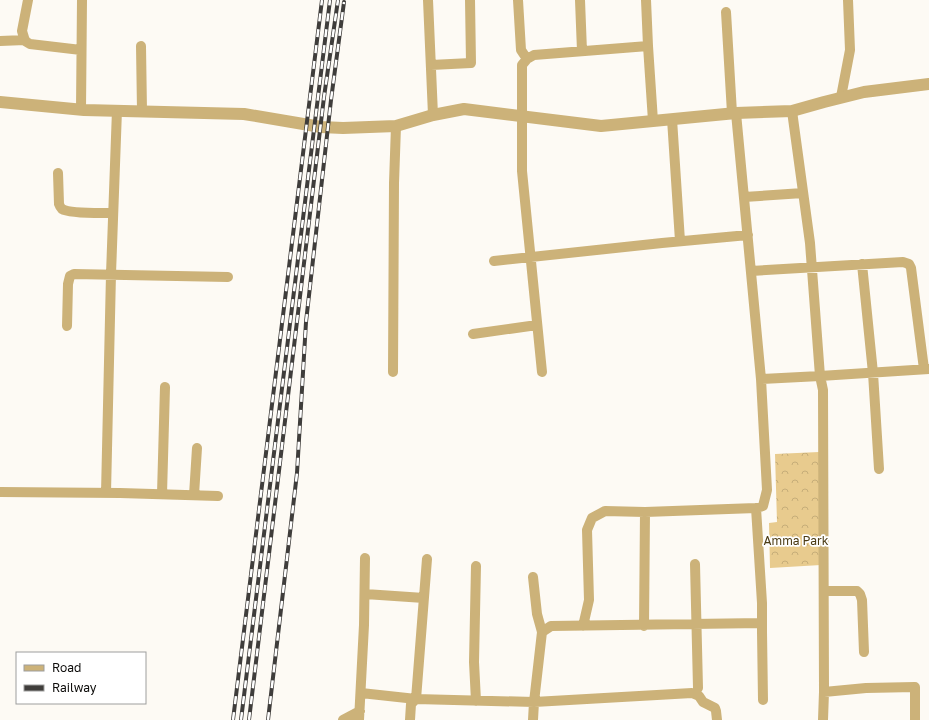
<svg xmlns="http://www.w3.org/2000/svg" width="929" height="720" font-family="'Golos Text',sans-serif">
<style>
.forest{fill:url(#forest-crowns)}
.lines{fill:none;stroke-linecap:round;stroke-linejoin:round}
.minor{stroke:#ccb279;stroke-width:10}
.tertiary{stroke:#ccb279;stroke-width:12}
.rail-casing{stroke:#3f3d3b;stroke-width:4}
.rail{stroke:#fff;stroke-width:2.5;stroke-dasharray:8;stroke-linecap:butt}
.labels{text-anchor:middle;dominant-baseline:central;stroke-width:3.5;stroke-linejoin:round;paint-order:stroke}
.park-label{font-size:12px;fill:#4b3b14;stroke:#fff}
</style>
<defs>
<pattern id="forest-crowns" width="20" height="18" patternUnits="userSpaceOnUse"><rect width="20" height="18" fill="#e8cb8e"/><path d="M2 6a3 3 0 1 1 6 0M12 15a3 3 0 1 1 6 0" fill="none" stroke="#c6ad79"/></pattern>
</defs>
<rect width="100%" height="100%" fill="#fdfaf4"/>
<path class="forest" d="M819 452 821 565 770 568 769 523 777 522 775 454Z"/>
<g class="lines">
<path class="minor" d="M28 0 22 31 25 41 30 44 81 50
M428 0 433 115
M518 0 521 50 527 59
M580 0 582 51
M646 0 648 46
M726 12 732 113
M0 41 25 40
M141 46 142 111
M431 65 471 63 470 0
M841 97 850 50 848 0
M81 109 82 0
M792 111 810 243 820 376 929 369
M736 113 761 379 820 376 823 390 824 692 823 720
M672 119 680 241
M58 173 59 204C60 207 60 207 62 209 70 214 102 213 113 213
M744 197 803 193
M494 261 662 243 748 235
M862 264 873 373 879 469
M751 271 903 262 909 264 911 268 924 369
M67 326 68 284 70 276 74 274 228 277
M473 334 537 325
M393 372 394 183 396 126
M542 372 522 171V65L527 59 534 55 648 46 653 121
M0 492 120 493 218 496
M106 493 111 274 117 110
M162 494 165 387
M194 495 197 448
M756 508 762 603V632L763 700
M695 564 698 688
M476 566 474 662 476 701
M533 577 537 614 542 632
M824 591H857L860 594 862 600 864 652
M365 594 424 598
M583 626 589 600 587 530 592 518 605 511 645 512 756 508 763 506 767 490 761 379
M644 626 645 512
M824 692 866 688 915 687V720
M361 693 416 699 534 702 692 693 699 696 703 702 715 708 716 711 717 720
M343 720 360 711
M359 720 364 625 365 558
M410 720 411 704 416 699 427 559
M533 720 534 702 542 632 551 626 762 623"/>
<path class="tertiary" d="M0 102 84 110 244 114 321 127 343 128 396 126 433 115 464 109 601 126 736 113 792 111 824 102 864 92 929 84"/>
<defs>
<path id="rail" d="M233 720 322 0
M241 720 330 0
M249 720 324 97 338 0
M268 720 297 473 306 322 331 100 344 2"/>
</defs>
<use href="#rail" class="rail-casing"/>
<use href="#rail" class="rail"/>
</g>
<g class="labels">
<g class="park-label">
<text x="796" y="540">Amma Park</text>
</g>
</g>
<rect x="16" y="652" width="130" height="52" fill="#ffffff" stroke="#9e9e9d"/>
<rect x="24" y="665" width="20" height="6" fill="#ccb279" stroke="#9e9e9d"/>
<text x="52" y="672" font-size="12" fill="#0d0c0a">Road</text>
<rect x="24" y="685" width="20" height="6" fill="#3f3d3b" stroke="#9e9e9d"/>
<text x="52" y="692" font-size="12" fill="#0d0c0a">Railway</text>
</svg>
